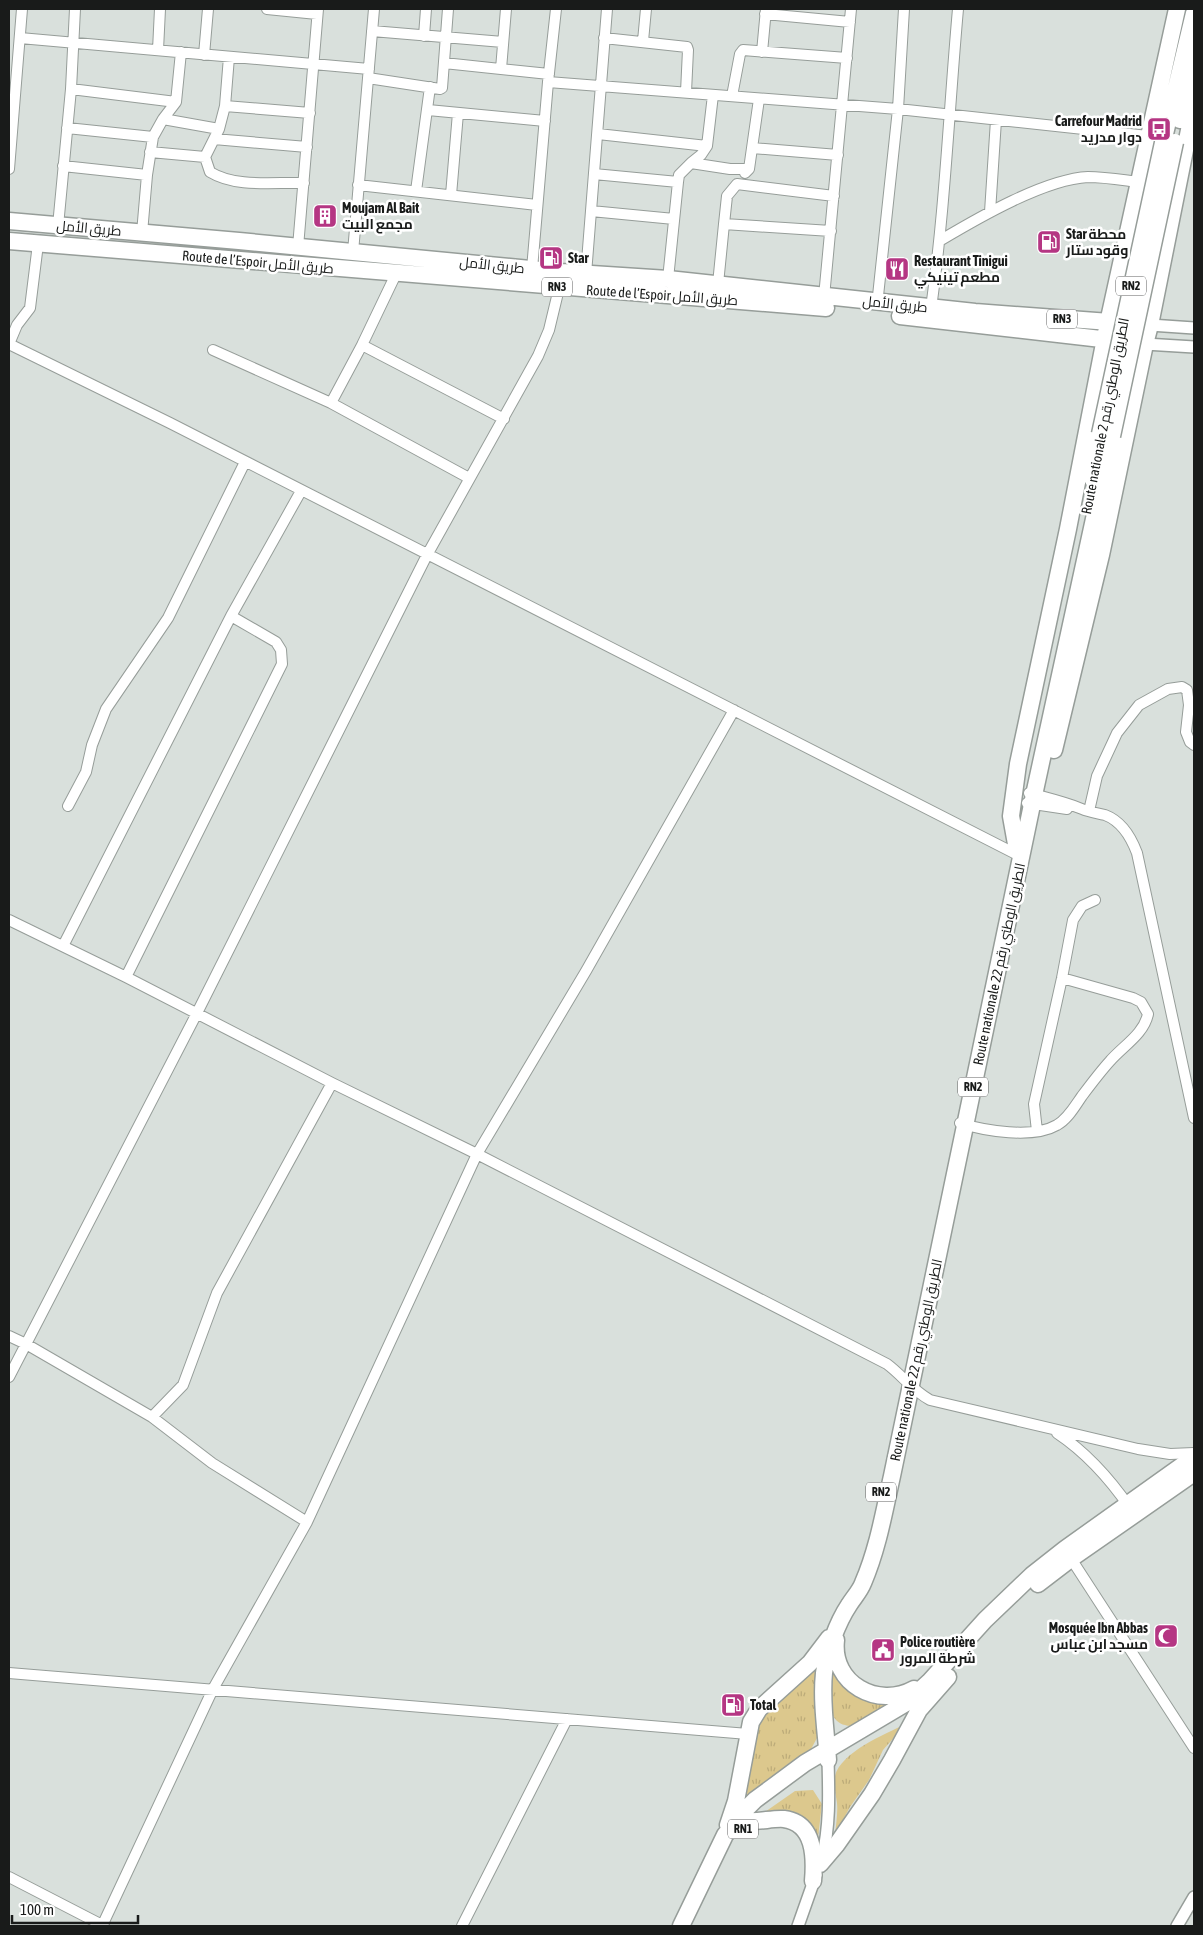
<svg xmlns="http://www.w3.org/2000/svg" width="1203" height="1935" font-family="'Asap Condensed',Cairo,sans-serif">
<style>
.grass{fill:url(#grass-tufts)}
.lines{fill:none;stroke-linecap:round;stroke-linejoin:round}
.minor-casing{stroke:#969d99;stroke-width:12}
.tertiary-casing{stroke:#969d99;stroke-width:14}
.trunk-casing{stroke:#969d99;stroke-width:19}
.minor{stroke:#fff;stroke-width:10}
.tertiary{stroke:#fff;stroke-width:11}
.trunk{stroke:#fff;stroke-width:16}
.trunk-bridge-casing{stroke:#969d99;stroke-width:19;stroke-linecap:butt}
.trunk-bridge{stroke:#fff;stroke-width:16}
.labels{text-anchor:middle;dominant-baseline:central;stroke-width:5;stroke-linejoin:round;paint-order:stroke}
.shield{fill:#fff;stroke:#5e5f5f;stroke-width:1}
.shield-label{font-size:12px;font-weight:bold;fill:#191b1a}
.poi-label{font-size:14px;font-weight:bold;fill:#191b1a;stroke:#fff;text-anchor:start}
.street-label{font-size:14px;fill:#191b1a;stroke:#fff}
</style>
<defs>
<pattern id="grass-tufts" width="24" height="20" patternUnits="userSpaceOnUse" patternTransform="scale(1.25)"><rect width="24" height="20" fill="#dcc88d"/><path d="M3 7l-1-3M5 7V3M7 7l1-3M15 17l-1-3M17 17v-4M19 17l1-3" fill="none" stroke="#bcab79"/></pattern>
</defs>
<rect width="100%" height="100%" fill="#d9e0dc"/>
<path class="grass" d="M820 1659 817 1738 810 1751 741 1802C746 1778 750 1740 761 1720 773 1698 801 1677 820 1659Z
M832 1666 894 1703C882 1710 869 1721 857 1725 854 1727 848 1726 845 1725 823 1720 829 1682 832 1666Z
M906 1724 883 1750 869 1780 850 1807 835 1835C836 1824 838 1813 837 1803 836 1795 833 1784 835 1776 841 1752 885 1734 906 1724Z
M813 1790 822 1804 818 1838 812 1829 759 1816 795 1791Z"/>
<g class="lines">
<defs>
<path id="minor" d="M267 9 317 14
M765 14 850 22
M372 31 503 42
M424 36 426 9
M20 38 369 69
M604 38 687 47 688 50 686 92
M643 41 646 9
M158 50 160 9
M181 52 176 102 163 119 219 129
M762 52 766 9
M204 55 208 9
M229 57 225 106 219 129 205 157 210 172C236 188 274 182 304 183
M444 63 549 74
M501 69 506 9
M368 78 440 89 442 88 448 9
M548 82 898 109 1148 136
M71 89 176 102
M713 95 707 146 701 155 691 163 730 169H749
M732 96 740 54 743 50 847 58
M759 99 752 148 838 155
M225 106 310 113
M428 110 545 121
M67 128 153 137
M598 134 707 146
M214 139 307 147
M150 152 205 157
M63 166 147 175 153 137 163 119
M9 169 22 9
M745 173 749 169 752 148
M594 174 678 182 679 175 691 163
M358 185 537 205
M416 191 430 87
M451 195 458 113
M591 211 674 219
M990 212 996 120
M724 224 727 196 737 184 834 196
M58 226 71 89 75 9
M142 233 147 175
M941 240C978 218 1045 179 1088 177 1105 177 1122 180 1138 182
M298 247 318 9
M353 252 374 9
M532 269 548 82 556 9
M586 274 607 9
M668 279 678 182
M718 284 724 224 831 231
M824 297 851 9
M875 302 878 296 898 109 904 9
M931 308C945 209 949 109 958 9
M9 344 170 423 1014 853
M9 344 17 325 30 308 38 244
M362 345 504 419
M213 350 331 403 469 478
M331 403 362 345 396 274
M1029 793C1047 798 1065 802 1082 809 1089 812 1097 813 1105 815 1121 821 1131 837 1137 853L1194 1118
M1027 803 1067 809
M68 806 86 772 92 745 106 709 168 618 245 462
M1089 811 1097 776 1117 733 1139 705 1168 689 1182 687 1187 690 1189 705 1186 732 1190 742 1194 745
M9 920 126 977 332 1083 477 1154 887 1364C903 1376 912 1390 930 1400L1138 1449 1170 1454 1194 1453
M63 946 231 616 301 491
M126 977 282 664 281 650 276 642 231 616
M960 1123C985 1131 1033 1139 1057 1125 1068 1119 1075 1106 1082 1096 1091 1084 1100 1072 1110 1061 1123 1046 1144 1034 1148 1014L1141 1002 1133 998 1062 978
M1037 1131 1034 1104 1062 978 1073 920 1082 906 1095 900
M9 1336 26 1344 152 1417 212 1463 307 1522
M9 1377 197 1013 427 555 538 356 549 330 561 280
M152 1417 183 1385 217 1293 332 1083
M1057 1433C1087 1453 1110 1479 1130 1508
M1068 1554 1194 1748
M9 1673 748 1734
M9 1877 104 1926
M102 1926 213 1689 307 1522 477 1154 586 971 734 710
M462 1926 567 1719"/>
<path id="tertiary" d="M1150 325 1194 328
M1145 344 1194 347
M822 1860C830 1825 829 1795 828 1760
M798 1926 816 1875
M1177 1926 1194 1897"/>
<path id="trunk" d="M1180 120 1194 56
M1164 138 1194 13
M9 221 239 241 561 272 668 279 975 312 1150 325
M9 241 826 308
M900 316 1145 344
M1093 480 1100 434
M1054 750 1101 555 1145 344 1150 325 1194 105
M1016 844 1011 816 1018 764 1068 529 1108 323 1177 9
M1038 1584 1072 1558 1194 1473
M836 1640C831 1684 878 1709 914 1689
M828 1760C826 1732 821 1701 824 1673 827 1651 837 1623 849 1605 854 1597 860 1591 863 1583 878 1548 884 1512 892 1476L1034 795 1112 436
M737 1805 741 1814 748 1821C760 1822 773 1818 784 1819 815 1823 815 1858 813 1881
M728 1825 736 1801 751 1722 759 1709 810 1663 829 1638
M820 1864 837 1844 872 1794 892 1760 919 1710 948 1677
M681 1926 725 1835 744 1811 755 1800 805 1763 906 1703 929 1682 985 1620 1032 1575 1065 1549 1194 1457"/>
</defs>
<use href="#minor" class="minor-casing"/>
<use href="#tertiary" class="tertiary-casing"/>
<use href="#trunk" class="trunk-casing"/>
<use href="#minor" class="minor"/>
<use href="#tertiary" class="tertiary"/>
<use href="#trunk" class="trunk"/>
<defs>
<path id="trunk-bridge" d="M1100 434 1164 138
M1112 436 1175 142"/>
</defs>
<use href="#trunk-bridge" class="trunk-bridge-casing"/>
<use href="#trunk-bridge" class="trunk-bridge"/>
</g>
<defs>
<symbol id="bus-square" viewBox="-11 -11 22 22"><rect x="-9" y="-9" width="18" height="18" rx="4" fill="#b53683" stroke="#fff"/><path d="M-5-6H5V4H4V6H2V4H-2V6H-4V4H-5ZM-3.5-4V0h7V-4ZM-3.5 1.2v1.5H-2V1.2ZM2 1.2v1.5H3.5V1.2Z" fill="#fff"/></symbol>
<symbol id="building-square" viewBox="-11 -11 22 22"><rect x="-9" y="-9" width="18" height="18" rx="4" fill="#b53683" stroke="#fff"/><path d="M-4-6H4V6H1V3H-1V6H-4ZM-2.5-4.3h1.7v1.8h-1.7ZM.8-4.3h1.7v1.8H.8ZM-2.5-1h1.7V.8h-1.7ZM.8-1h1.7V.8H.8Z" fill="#fff"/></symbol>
<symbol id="fuel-square" viewBox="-11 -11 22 22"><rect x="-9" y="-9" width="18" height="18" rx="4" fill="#b53683" stroke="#fff"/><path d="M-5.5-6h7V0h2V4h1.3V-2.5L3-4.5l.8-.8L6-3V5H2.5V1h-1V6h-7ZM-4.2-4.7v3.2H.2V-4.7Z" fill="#fff"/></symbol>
<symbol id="restaurant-square" viewBox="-11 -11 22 22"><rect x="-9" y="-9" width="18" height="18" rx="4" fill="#b53683" stroke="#fff"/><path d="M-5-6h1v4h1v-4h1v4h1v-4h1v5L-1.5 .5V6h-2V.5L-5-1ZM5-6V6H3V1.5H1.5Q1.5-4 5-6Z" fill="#fff"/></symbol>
<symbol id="mosque-square" viewBox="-11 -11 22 22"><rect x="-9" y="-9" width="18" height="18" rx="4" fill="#b53683" stroke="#fff"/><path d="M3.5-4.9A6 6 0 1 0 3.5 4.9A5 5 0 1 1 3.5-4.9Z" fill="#fff"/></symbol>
<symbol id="civic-square" viewBox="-11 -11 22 22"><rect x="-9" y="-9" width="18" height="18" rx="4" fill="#b53683" stroke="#fff"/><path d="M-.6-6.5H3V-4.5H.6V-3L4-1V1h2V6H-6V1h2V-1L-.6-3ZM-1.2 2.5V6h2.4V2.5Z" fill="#fff"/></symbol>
</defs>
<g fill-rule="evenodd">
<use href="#bus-square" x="1145" y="115" width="28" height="28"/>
<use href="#building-square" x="311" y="202" width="28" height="28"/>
<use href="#fuel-square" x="1035" y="228" width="28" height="28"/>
<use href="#fuel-square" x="537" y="244" width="28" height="28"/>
<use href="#restaurant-square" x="883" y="255" width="28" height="28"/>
<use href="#mosque-square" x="1152" y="1622" width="28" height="28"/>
<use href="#civic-square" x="869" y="1636" width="28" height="28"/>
<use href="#fuel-square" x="719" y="1691" width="28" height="28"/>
</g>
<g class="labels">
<g class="shield">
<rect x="1116" y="276.5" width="30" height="19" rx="4"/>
<rect x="542" y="277.5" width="30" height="19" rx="4"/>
<rect x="1047" y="309.5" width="30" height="19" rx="4"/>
<rect x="958" y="1077.5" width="30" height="19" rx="4"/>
<rect x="866" y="1482.5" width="30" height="19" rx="4"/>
<rect x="728" y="1819.5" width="30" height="19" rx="4"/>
</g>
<g class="shield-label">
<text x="1131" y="286">RN2</text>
<text x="557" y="287">RN3</text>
<text x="1062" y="319">RN3</text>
<text x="973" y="1087">RN2</text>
<text x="881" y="1492">RN2</text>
<text x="743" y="1829">RN1</text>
</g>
<g class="poi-label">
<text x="1142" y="121" text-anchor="end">Carrefour Madrid<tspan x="1142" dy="16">دوار مدريد</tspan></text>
<text x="342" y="208">Moujam Al Bait<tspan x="342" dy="16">مجمع البيت</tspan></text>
<text x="1066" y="234">Star محطة<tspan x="1066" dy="16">وقود ستار</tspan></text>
<text x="568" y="258">Star</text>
<text x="914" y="261">Restaurant Tinigui<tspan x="914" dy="16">مطعم تينيكي</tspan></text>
<text x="1148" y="1628" text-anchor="end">Mosquée Ibn Abbas<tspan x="1148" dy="16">مسجد ابن عباس</tspan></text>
<text x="900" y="1642">Police routière<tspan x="900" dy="16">شرطة المرور</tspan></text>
<text x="750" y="1705">Total</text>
</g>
<g class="street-label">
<text transform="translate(89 228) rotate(5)">طريق الأمل</text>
<text transform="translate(258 262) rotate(5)">Route de l’Espoir طريق الأمل</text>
<text transform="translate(492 265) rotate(6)">طريق الأمل</text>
<text transform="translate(662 295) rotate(4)">Route de l’Espoir طريق الأمل</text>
<text transform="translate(895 304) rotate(6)">طريق الأمل</text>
<text transform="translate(1105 416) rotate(-79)">Route nationale الطريق الوطني رقم 2</text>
<text transform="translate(999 964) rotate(-78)">Route nationale 22 الطريق الوطني رقم</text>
<text transform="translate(916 1360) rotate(-78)">Route nationale 22 الطريق الوطني رقم</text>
</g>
</g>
<rect width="1203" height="1935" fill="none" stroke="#191b1a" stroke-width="20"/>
<path d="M12 1915v8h126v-8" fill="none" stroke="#191b1a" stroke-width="2.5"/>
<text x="20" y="1915" font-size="15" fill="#191b1a" stroke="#ffffff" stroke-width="4" paint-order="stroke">100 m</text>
</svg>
